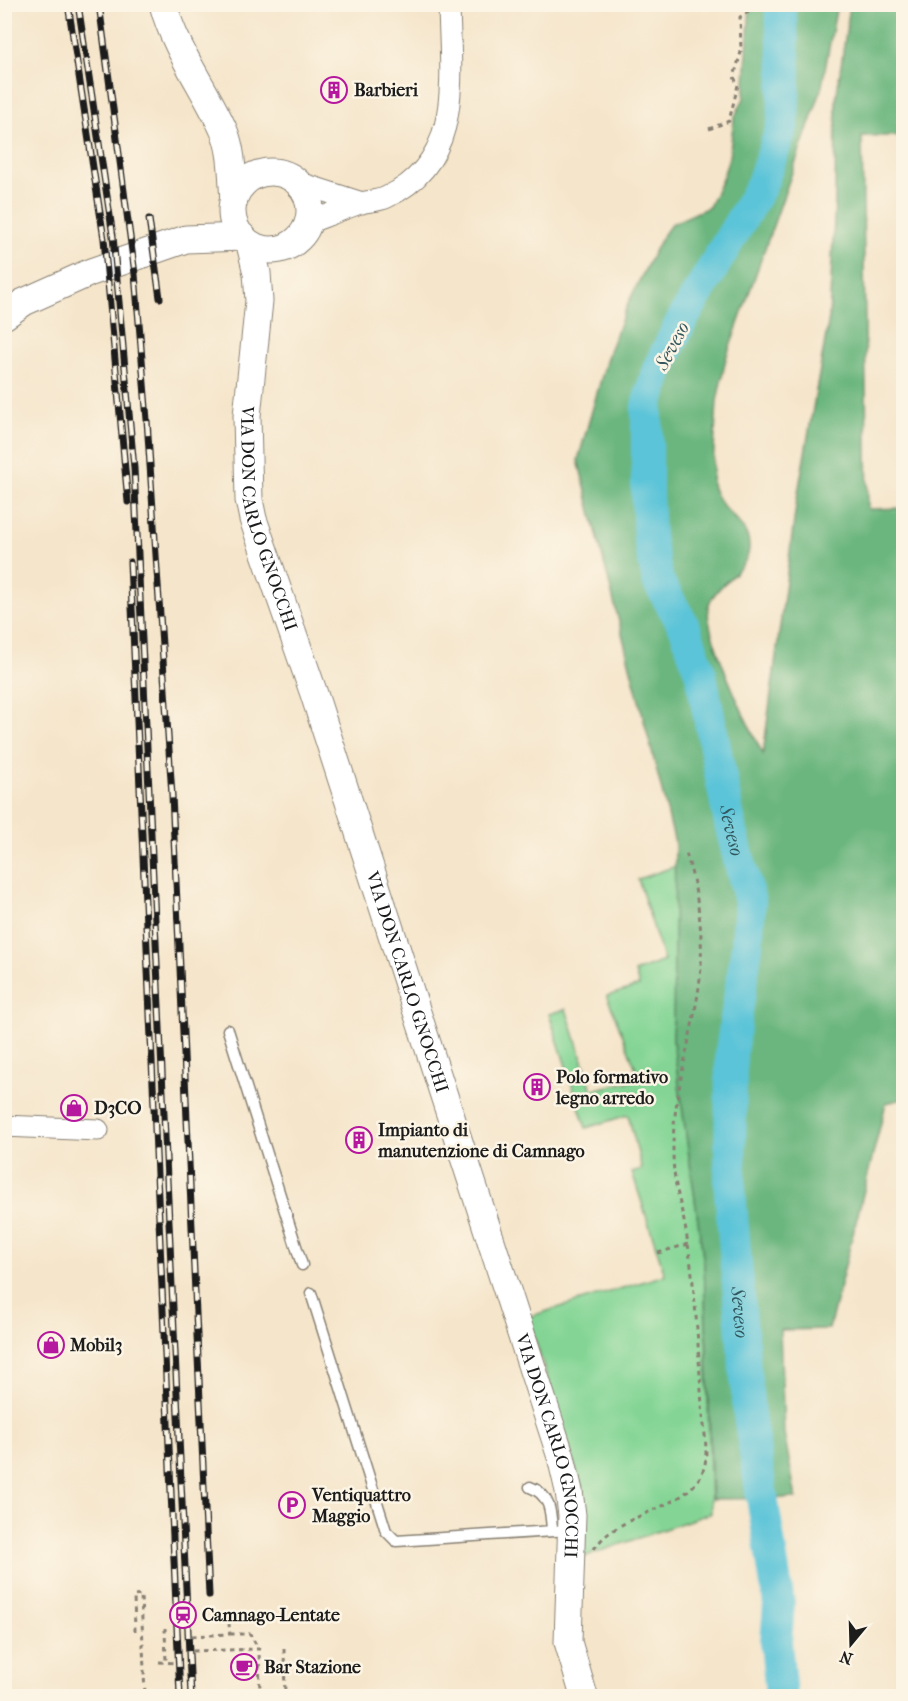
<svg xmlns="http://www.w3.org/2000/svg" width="908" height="1701" font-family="'IM FELL French Canon',serif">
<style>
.green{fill:#84d595;stroke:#507858;stroke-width:1.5}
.forest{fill:#6bb67e;stroke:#44694d;stroke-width:1.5}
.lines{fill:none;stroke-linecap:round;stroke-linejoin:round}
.river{stroke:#5cc4d8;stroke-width:32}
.service-casing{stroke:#888073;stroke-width:13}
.minor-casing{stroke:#888073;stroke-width:23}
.tertiary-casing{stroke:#888073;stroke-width:29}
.path{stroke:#888073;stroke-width:3;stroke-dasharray:4.5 4.5;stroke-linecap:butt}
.service{stroke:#fff;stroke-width:10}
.minor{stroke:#fff;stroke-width:21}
.tertiary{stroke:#fff;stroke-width:27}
.rail-casing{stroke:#1c1c1c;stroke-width:7}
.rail{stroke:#fcf5e5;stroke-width:4.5;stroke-dasharray:14;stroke-linecap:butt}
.labels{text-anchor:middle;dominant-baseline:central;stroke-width:5;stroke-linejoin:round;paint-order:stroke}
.poi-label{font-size:18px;font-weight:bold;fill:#1c1c1c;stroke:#fcf5e5;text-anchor:start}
.street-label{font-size:18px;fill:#1c1c1c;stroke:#fcf5e5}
.water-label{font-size:20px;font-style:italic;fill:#32575e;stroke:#fcf5e5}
</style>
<rect width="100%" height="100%" fill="#fcf5e5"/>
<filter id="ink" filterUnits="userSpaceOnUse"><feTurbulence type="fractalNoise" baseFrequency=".0167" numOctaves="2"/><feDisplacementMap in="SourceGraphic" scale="12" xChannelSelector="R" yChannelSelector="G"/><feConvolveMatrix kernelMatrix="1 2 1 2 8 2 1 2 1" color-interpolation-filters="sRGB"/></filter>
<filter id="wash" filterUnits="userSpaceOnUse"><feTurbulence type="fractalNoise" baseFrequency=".008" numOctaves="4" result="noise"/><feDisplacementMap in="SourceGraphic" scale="24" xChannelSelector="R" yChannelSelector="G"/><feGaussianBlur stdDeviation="1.35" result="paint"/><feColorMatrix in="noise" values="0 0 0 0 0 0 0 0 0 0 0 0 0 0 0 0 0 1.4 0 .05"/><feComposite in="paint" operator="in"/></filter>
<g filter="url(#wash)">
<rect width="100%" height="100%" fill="#f5e5ca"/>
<path class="green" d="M676 866 673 1042 704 1263 711 1513 581 1558 584 1526 583 1492 528 1317 665 1275 632 1172 642 1169 628 1115 586 1128 549 1014 566 1009 592 1090 640 1079 607 996 639 986 635 972 664 961 638 879Z"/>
<path class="forest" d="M750 5H837L821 91 726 358 717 401 712 484C718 512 748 521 749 545 751 570 717 582 709 604 701 628 750 729 763 754L797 498 829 318 835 200 836 99 850 5H903V136H862L868 509 904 508V1099L886 1103 829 1329 780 1330 784 1433 796 1498 712 1499 704 1263 673 1042 675 843 578 460 609 351 629 301 659 242 671 224 709 207 723 177 729 157 734 118 744 98Z"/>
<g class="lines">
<path class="river" id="s1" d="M780 4 785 69 783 124 761 186 681 322 658 369 647 406V493L649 539 658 581 685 628 701 675 730 824 750 902 747 946 731 1052 730 1192 749 1415 779 1604 776 1642 781 1696"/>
</g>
</g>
<g filter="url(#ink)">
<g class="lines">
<defs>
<path id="service" d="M228 1030 302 1265
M311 1293 386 1531 396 1541 570 1530
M530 1487C550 1494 551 1512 552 1531"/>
<path id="minor" d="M297 182 362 203
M308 223C326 216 343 209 360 203 369 201 379 201 387 197 465 160 450 76 449 4
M4 1126 98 1130"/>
<g id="tertiary">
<path d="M163 4C175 50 205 88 224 131 233 152 232 178 234 200"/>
<circle cx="271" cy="211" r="39"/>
<path id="s2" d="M250 244 257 273 259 301 247 416 249 500 253 519 314 694 561 1457 569 1491 572 1515 568 1642 584 1696"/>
<path d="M4 316 24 302 91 272 186 239 243 237"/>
</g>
</defs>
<use href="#service" class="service-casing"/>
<use href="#minor" class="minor-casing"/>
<use href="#tertiary" class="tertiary-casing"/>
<path class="path" d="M709 129 729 121 738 85 734 77 741 52 740 17 755 8V4
M658 1253 688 1244
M594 1549C621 1508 694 1512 705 1464 708 1449 703 1421 702 1405 698 1349 696 1293 687 1238 684 1215 676 1193 674 1171 668 1108 690 1048 699 987 705 943 699 895 686 853
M165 1628 166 1663
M135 1631 134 1596 141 1595 145 1696
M230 1634H250L258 1648
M192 1636 230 1634 229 1624
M284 1649 285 1696
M193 1651 259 1649 260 1696
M159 1662 175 1663"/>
<use href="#service" class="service"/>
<use href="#minor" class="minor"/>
<use href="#tertiary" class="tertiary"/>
<defs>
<path id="rail" d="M68 4 104 239 128 502
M78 4 113 236 134 468 191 1696
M99 4 135 274 147 420 172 795 209 1595
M149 219 160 298
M130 562 180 1696"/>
</defs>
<use href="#rail" class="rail-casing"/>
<use href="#rail" class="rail"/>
</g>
</g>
<defs>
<symbol id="building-ring" viewBox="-11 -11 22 22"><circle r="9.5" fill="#fcf5e5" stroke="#b5179e" stroke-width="1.5"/><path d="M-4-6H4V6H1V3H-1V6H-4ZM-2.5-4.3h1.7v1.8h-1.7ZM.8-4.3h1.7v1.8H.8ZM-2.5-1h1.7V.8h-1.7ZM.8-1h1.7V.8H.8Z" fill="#b5179e"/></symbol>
<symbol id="shop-ring" viewBox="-11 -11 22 22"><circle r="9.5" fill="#fcf5e5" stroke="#b5179e" stroke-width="1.5"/><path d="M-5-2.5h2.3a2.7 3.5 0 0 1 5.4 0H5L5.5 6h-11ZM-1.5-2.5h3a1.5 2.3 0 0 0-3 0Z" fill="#b5179e"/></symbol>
<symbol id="parking-ring" viewBox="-11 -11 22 22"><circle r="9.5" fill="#fcf5e5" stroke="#b5179e" stroke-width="1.5"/><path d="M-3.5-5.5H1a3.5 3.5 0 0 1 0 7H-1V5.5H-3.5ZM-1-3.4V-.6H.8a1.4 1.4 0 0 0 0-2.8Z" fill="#b5179e"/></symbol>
<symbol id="station-ring" viewBox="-11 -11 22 22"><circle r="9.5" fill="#fcf5e5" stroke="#b5179e" stroke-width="1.5"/><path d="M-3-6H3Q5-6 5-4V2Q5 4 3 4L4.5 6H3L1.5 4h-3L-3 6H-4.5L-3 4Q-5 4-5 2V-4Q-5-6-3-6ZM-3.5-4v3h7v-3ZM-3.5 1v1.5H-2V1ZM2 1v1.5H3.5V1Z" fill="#b5179e"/></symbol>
<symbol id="cafe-ring" viewBox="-11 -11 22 22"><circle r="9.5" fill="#fcf5e5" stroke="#b5179e" stroke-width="1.5"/><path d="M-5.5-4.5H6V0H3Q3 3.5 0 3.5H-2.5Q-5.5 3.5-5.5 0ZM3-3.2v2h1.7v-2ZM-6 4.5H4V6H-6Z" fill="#b5179e"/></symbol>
</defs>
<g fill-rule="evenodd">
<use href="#building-ring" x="319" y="75" width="30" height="30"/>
<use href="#building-ring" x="522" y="1072" width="30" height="30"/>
<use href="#shop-ring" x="59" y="1093" width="30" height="30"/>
<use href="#building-ring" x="344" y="1125" width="30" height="30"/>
<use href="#shop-ring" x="36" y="1330" width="30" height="30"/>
<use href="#parking-ring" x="277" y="1490" width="30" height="30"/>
<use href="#station-ring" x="168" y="1600" width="30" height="30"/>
<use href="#cafe-ring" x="229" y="1652" width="30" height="30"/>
</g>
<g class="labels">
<g class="poi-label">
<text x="354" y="90">Barbieri</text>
<text x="556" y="1077">Polo formativo<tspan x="556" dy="21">legno arredo</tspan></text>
<text x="94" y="1108">D3CO</text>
<text x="378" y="1130">Impianto di<tspan x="378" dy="21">manutenzione di Camnago</tspan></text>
<text x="70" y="1345">Mobil3</text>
<text x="312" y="1495">Ventiquattro<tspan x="312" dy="21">Maggio</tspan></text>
<text x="202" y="1615">Camnago-Lentate</text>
<text x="264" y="1667">Bar Stazione</text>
</g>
<g class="street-label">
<text stroke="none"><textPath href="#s2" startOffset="279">VIA DON CARLO GNOCCHI</textPath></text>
<text stroke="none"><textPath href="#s2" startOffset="765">VIA DON CARLO GNOCCHI</textPath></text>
<text stroke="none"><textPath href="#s2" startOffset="1251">VIA DON CARLO GNOCCHI</textPath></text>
</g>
<g class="water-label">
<text transform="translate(672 346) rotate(-62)">Seveso</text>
<text stroke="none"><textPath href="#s1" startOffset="873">Seveso</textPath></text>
<text stroke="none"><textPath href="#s1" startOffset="1359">Seveso</textPath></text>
</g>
</g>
<rect width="908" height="1701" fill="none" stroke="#fcf5e5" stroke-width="24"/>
<g transform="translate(851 1644) rotate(199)" stroke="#fcf5e5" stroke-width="4.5" paint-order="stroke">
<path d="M0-4.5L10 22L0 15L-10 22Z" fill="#1c1c1c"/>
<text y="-9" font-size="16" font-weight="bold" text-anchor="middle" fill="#1c1c1c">N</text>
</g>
</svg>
